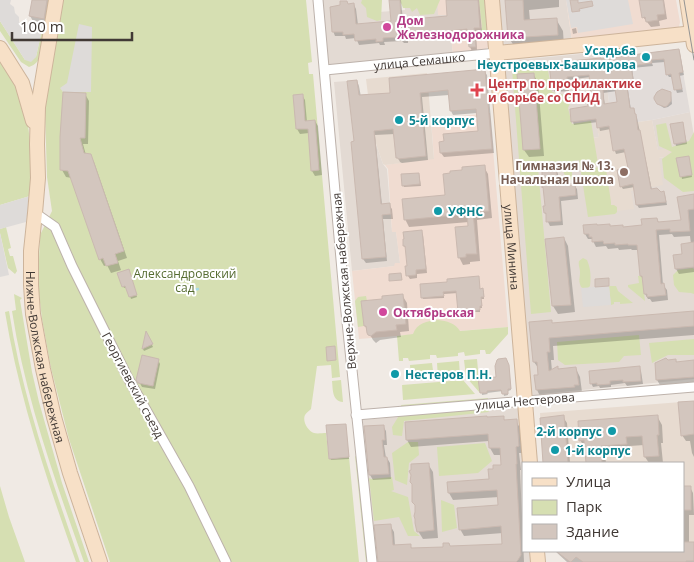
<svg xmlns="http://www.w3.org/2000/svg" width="694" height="562" font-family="'Open Sans',sans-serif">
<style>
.residential{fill:#e3dad3}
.commercial{fill:#f0dcd1}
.industrial{fill:#e2dcd9}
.education{fill:#e7dbd0}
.green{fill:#d6dfb2}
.parking{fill:#dedbd9}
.shadow{fill:#0003;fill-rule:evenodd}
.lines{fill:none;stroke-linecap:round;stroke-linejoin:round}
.stream{stroke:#a7dce6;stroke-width:2.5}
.building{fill:#d3c6be;stroke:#cab9b0;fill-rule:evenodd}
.street-casing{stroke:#bdb2ab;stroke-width:11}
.secondary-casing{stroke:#cdb49b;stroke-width:16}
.street{stroke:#fff;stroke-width:9}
.secondary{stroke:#f7e0c7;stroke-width:14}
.tram{stroke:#939393;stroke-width:1}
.hotel-dot{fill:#d1479c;stroke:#fff;stroke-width:2}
.culture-dot{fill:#0f9aa8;stroke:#fff;stroke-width:2}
.health-dot{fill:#e0444e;stroke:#fff;stroke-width:2}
.education-dot{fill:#8d6e63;stroke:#fff;stroke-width:2}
.labels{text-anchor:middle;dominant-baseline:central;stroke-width:4;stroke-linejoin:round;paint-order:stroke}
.hotel-label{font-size:12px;font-weight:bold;fill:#b23c85;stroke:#fff;text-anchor:start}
.culture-label{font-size:12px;font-weight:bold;fill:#0d838f;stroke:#fff;text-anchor:start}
.street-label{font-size:12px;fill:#413935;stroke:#fff}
.health-label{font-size:12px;font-weight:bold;fill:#be3a42;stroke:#fff;text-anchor:start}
.education-label{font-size:12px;font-weight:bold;fill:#785e54;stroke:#fff;text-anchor:end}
.park-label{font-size:12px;fill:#556b30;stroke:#fff}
</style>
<rect width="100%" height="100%" fill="#f0eae4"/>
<path class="residential" d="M322 0H377L379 12 405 10 404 0H437L449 14 453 55 332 66 329 65 327 62Z
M499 0H566L572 41 505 45 502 39Z
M602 52 604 58 609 103 570 109 596 119 599 137 578 140 631 191 659 158 694 152V379L531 395 504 61Z
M347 81 354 134 373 135 383 164 387 169 392 231H396L400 263H395V266L352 271 334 82Z
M690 112 694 136V144L658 151 652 120Z
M514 408 518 409 520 414 524 463 523 551H531V562H374L361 420Z"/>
<path class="commercial" d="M437 0H486L489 40V46L485 50 453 55 449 15H438Z
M566 0H676L680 22 679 27 676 30 572 41Z
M490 113 508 327 359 339 352 271 394 266 395 263H400L396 232H392L388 169 385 165 434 158 431 119Z"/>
<path class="industrial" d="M679 49 690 112 652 120 597 128 596 119 571 122 570 109 609 103 604 58Z"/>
<path class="education" d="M427 73 434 159 385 165 383 164 373 135 366 79Z
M652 120 658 150 694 144V152L659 158 663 185 631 191 634 209 592 214 578 140 599 137 597 128Z
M694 401V561H686V562H583L576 557 571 562H570L556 551H683V463H543L540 413Z"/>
<path class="green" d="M61 0H306L312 62 308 63 309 74H313L340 377 332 378 331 365 317 366 311 409C309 411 306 413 305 415 302 421 308 431 314 433 317 434 323 433 326 433L329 459 349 457 359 562H110L69 439 51 368 42 319 38 285 40 235 52 211 47 177 45 111 49 74Z
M362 0H382L381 20 377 21 367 17 366 8 361 3Z
M396 0H440L434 14 420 15 417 8 412 12 410 8H403L401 3Z
M479 0H487L489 33 484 37 480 33 482 27Z
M0 21 25 60 36 57 41 34H44C42 47 43 63 29 67L21 62 0 31Z
M0 62C7 73 15 84 20 96 32 125 32 165 30 196L0 205Z
M547 65 552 92 573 97 568 108 572 124 591 121 598 164 593 166 591 168 603 167 606 169 611 202V205H614L617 207V212L615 214 588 217 579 160 572 161V180L566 178 561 166 544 162 538 168 551 312 531 314 512 69Z
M666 123 672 147 689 141 694 132V191L683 192 664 178 662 159 672 152 659 146 656 125Z
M6 227 11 248 8 249 10 256H13L17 271 15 274 8 268 0 233V229Z
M583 258 587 260C591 269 591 277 590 286L586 290 581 287C578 279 580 280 580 272 580 268 578 265 579 261Z
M692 268 694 269V294L691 293 679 292 674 285 673 275 678 270Z
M638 276H642L645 301 628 287V285L639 283Z
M609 286H616L618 291 633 303 620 304V302H614V304L611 305Z
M14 294 22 298 20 300 32 372 39 402 62 483 89 562H84C55 480 25 397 12 311L16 310Z
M366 296 367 301H361L364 326 358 327 355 301 358 297Z
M9 311C22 397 52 480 80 562H76C47 480 19 398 5 312Z
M438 320C447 321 455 323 460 331L508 327V334L490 354H486L485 350H480V354L465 356 464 352 458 353V356L437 358 436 355H430V359L409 361 408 358H403V361H399L397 336 413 334C417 323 427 321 438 320Z
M639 335 641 355 624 356 619 362 565 365 558 360 557 342Z
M694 339V355H668L652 363 649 343Z
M477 359 480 393 466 377 464 360Z
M459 361 460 376 438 378 437 363Z
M432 363 434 378 411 380 410 365Z
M341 380 343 402C332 401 333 390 332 381Z
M463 380 475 394 403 400 402 385Z
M488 398V402L402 409 401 405Z
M485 407 489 412 404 421 402 436 393 435 392 427 400 414Z
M408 442H418L419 455 409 463 407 485 395 480 392 453Z
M485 443 492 461 478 473 439 476 437 447Z
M355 456 357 457 368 562H366Z
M392 477 394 490 391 491 408 497 414 531 420 536H408L399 517 374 521 369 478 371 479Z
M0 486 9 517 25 562H0Z
M441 500 454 505 457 528 442 532Z"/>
<path class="parking" d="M0 0H11L10 4 14 7 15 13 19 17V22L24 28 35 26 39 21H44L36 57 31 62 25 60 0 21Z
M566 0H570L572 12 580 11 578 0H628L633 24 578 33 577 27 571 28Z
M79 24 92 27 91 92H63L60 88 67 83Z
M30 196 26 222 0 229V205Z
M0 233 9 275 0 277Z
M609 286 611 305 583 307 581 288Z"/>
<path class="shadow" d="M33 0H50L46 23 33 21 30 16Z
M391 0H401L403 21 448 17 447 0H479L482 32H476L477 51H472L470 47 469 33 451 35V36L408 40V43H404L402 41 384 42 385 45H380L379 43 359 45 356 38 346 39 345 36H335L333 31 348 5H354L356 9 358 25 393 22Z
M506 0H559V7L529 10 530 21 556 19 563 31 564 46 516 49 509 38Z
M640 0H664L667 19 659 21 660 26 651 27 643 17Z
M576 28 577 33 573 34 572 29Z
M679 50 680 53 684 75 679 76 683 92 677 93 676 90 673 77H669L667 74 665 62 652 63 653 66 632 68 635 89 628 90 631 110 633 109 637 118 652 190 660 193 663 192 665 195 667 205 639 208 637 205 635 187 623 189 621 186 629 169 626 152 616 154 615 151 611 129 600 131 598 122 574 125 573 122 589 108 592 98 590 77 568 80 569 91 555 92 553 89 550 64 601 60ZM617 91 618 103 605 105 603 93Z
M484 71 487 75 494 153 444 157 441 153 479 133 477 113 453 115 451 111 449 95 422 97 428 160 402 163 400 162 398 158 395 134 375 135 382 205H389L392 209 393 219H383L387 261 366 263 363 259 352 143 356 142 357 81 359 86 361 97 391 94Z
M533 74 538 82 544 156 529 157 524 150Z
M670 93 671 95 672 104 668 107 664 108 658 104Z
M85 94 89 101 88 144H83L86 155H90L94 162 127 258 118 261 121 270 111 273 107 265 104 266 100 259 72 178 66 177 62 170Z
M302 95 305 100 307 122 315 121 318 126 322 175 315 176 312 171 309 133 300 134 297 129 294 96Z
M671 125H683L687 144 676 146Z
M678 159 689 160 692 177 682 179Z
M484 167 488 174 492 218 477 220 480 261 470 262V264L463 265 459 257 469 227V222L409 227 405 219 446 196Z
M556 169 558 174 559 186 574 185 577 189 578 199 561 201 563 225 550 226 548 222 547 216 545 213Z
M419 174 421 186 404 187 403 185Z
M694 195V272L679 274 676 269 691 244 690 236 674 237 672 234 659 235 663 285 667 290 668 300 652 302 650 299H648L645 294 644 281 641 276 638 250H632L631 249 619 250 618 248 608 249 606 246 596 247 592 239H588L585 234 610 227 623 228 643 226 657 219 659 223 683 221Z
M421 232 423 235 427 273 417 274V278L410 279 408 276V267L406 249 404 246V240Z
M564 238 568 246 575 312 558 314 553 306 547 240Z
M129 272 137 297 131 299 127 287 124 288 123 286Z
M478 278 480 290H483L484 292V299H481L482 308H480V312H473L474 315 469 316 467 313 461 314 459 311 458 293 444 294V298L423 299 422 297Z
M402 295 407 303 409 331 400 332 401 337 380 340 376 343 373 340 365 326 383 300Z
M694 312V335L553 346 554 360H551L552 371 558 368 559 370 576 369 580 377 582 392 541 398 537 390 539 376V369L534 362 551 321 553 324Z
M147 335 153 347 144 351 143 349Z
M505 359 509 368 511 390 508 391V395L504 396 503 391 487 393 488 394 482 395 480 380 497 378Z
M158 360 160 364 155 389 142 387 138 380Z
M676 360 677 363 694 361V382L660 385 657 380 667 361Z
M639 367 641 371 643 384 627 386 625 383 611 385V387L600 388 599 386 593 387 591 383Z
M694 402V457L692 453 690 441H686L682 435Z
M657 416 662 425 663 443H661L663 463H649L645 457 644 445 630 446 631 452 605 455 606 463H587L586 449 580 440Z
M503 417 505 421H516L520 428 522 453H519L521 470H520L524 562H379L390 525 394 532 395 546 410 545 412 549 504 545 503 533 464 536 460 529 500 506 499 497 453 500 449 493 491 481 502 466 501 455H494L490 448 489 441 411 447 407 440Z
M563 417 567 423 570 463H545L541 419Z
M345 425 346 427 349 459 331 460 330 458Z
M383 426 386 431 387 445H384L386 458H387L390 463 391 479 373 480 370 475 366 427Z
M428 464 433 472 438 538 423 539 418 531 417 513Z
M690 487 693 493 694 515H689V544L694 546V562H567L555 551H683V488Z"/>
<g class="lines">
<path class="stream" d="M194 290 198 289"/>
</g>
<path class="building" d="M32 0H47L44 19 29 16Z
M389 0H400L401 20 447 16 446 0H478L480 28H474L476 47H469L467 29 449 31V32L406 36V39L400 40V37L383 38V41L376 42V39L355 41 354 34 343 35V32H332L330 7 340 5V1H347L348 4 354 3 356 24 391 21Z
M505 0H523L524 20 557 18 558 35 508 38Z
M570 0H578V3L592 1 593 6 579 9 580 11 572 12Z
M639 0H663L665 14 657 15 658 20 646 22 645 17 642 18Z
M679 49 683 72 679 73 682 89 674 90 671 74 666 75 664 59 651 60 652 63 631 66 634 86 627 87 630 108H634L635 114H636L638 130H640L651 189 657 188 661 192 664 191 666 202 636 205 633 184 620 187 617 170 628 168 624 149 613 151 609 126 597 128 596 119 571 122 570 109 588 106 586 97H591L589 75 567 77 568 88 552 90 549 63 601 58V59ZM615 89 617 102 604 104 603 90Z
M485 69 492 149 440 153 439 142 444 141 443 134 478 131 476 109 450 111 448 90 420 93 426 156 398 159V158H396L393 129 374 131 381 204 390 203 391 214 382 215 386 257 362 259 351 142 354 141 347 81 357 80 359 95 390 93 389 78Z
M534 73 540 149 523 150 517 74Z
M662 89 671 92V101L667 106 665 107 657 104 654 99V97L657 92Z
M63 92 86 93 85 138H80L84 153 91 154 124 251 115 254 118 263 106 266 103 258 99 260 68 171 60 170V137Z
M303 94 305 121 315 120 319 170 311 171 308 129H296L293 95Z
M683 122 686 142 674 144 670 124Z
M689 156 692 175 680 177 676 158Z
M485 165 489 211 473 212 477 254H466V257L458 258 455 227 468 226 467 214 404 220 402 199 445 195 443 174 450 173V171L462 170V167Z
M556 168 558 185 575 183 576 195 559 197 561 221 546 222V213H544L543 206H545L543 187 542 188V169Z
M419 173 420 184 402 186 401 174Z
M694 194V209L688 210 690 231 670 232V229L656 230 661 284 664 283 666 295 647 297V294H644L642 276H640L637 245H628V244L615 245V243L604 244 603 241 592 242V237H589V234H584L583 225 597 224V225L610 224V226L623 225V227L642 225 641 219 657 218 658 222 681 220 677 197Z
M422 230 426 269 416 270V275L406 276 405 266H407L405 246H403V239H404L403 232Z
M564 237 571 305 552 306 545 239Z
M694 242V267L675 269 673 255 682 254 681 244Z
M129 269 137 295 129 297 125 286 122 287 117 273Z
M401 273 402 280 389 281V274Z
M479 276 480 289 483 288 484 297H481L482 306H480V310L473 311V314H466V311L458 312 456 291 443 292 444 296 421 298 420 284 447 282V279Z
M609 278V286L595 287V279Z
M403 294 406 324 396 325 397 330 376 332 371 336 368 335 367 333 366 326H364L361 301 382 299V296Z
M694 311V326L549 338 550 352H547L549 371 558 366V369L576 367 579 385H574L575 387 536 390 534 375H538L537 362H533L529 322 552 320V323Z
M146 331 153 344 142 349Z
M335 346 336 360 327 361 326 347Z
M142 355 159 359 153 386 138 383 136 380Z
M506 358 509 365 511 389H508V394H502L501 390 487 391V393H480L478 379 496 377 495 366 497 360 498 359Z
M666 358 668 360 676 359V362L694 360V377L656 380 655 363Z
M640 366 641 381 623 382V380L610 381V384L597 385V383L590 384 589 371Z
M694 401V434L681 436 678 402Z
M564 415 568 463H543L540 418Z
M658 415 659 435H657L659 456 644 457 642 436 626 437 627 444 601 446 602 463H586L584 440 579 441 578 421Z
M487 416V417L504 416V420L517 419 519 446 516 447 517 464H516L521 555 518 560 516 562H378L374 525 391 524 393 545 411 544V548L443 547V543H449L450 546 502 544 501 526 459 530 457 508 498 505 497 490 448 493 447 482 489 479 488 469H493V465H501L500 448H489L488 434 406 440 405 422Z
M346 424 349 457 329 459 326 425Z
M384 425 385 440H382L384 457H387L389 474 369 475 364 426Z
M429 463 434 530 417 532 415 523V519L414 516 415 512V505L412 502V484L410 482 411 475 409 471 411 470V464Z
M683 486H691V510H683Z
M683 542H694V561H686V562H583L576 557 571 562H570L556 551H683Z"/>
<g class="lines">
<defs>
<g id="street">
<path d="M318 0 344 293 372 562"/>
<path id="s1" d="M325 70 497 53"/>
<path d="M35 213 55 227 72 266 128 378 189 486 226 562"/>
<path d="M356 415 694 387"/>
</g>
<g id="secondary">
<path id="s2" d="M56 0 38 107 37 144 38 178 35 213 31 251V285L33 314 43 369 54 417 70 473 100 562"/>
<path id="s3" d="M492 0 530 463"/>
<path d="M687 0 694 45"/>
<path d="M0 48 22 83 33 121"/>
<path d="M497 53 582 45 694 33"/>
<path d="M537 551 538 562"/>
</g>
</defs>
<use href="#street" class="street-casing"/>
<use href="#secondary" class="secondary-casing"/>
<use href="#street" class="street"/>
<use href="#secondary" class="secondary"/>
<path class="tram" d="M684 0 694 60"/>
</g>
<g class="hotel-dot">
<circle cx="387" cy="27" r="5"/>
<circle cx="383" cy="312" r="5"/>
</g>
<g class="culture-dot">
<circle cx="646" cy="57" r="5"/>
<circle cx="399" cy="120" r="5"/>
<circle cx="438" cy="211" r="5"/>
<circle cx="395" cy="374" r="5"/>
<circle cx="612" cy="431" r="5"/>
<circle cx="555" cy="450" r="5"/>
</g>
<path class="health-dot" d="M474.5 82.5h5v5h5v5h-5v5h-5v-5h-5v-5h5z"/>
<circle class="education-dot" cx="624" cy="172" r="5"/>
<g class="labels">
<g class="hotel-label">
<text x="397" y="20">Дом<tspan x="397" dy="14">Железнодорожника</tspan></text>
<text x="393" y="312">Октябрьская</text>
</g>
<g class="culture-label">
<text x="636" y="50" text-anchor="end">Усадьба<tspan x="636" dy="14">Неустроевых-Башкирова</tspan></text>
<text x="409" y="120">5-й корпус</text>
<text x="448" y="211">УФНС</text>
<text x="405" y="374">Нестеров П.Н.</text>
<text x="602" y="431" text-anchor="end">2-й корпус</text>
<text x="565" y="450">1-й корпус</text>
</g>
<g class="street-label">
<text stroke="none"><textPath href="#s1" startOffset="95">улица Семашко</textPath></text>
<text stroke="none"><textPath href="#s3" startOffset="248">улица Минина</textPath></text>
<text transform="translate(344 281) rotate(-95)">Верхне-Волжская набережная</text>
<text stroke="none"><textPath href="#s2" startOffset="360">Нижне-Волжская набережная</textPath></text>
<text transform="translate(133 385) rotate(62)">Георгиевский съезд</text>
<text transform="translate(525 401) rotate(-5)">улица Нестерова</text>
</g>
<g class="health-label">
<text x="488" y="83">Центр по профилактике<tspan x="488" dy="14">и борьбе со СПИД</tspan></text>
</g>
<g class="education-label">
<text x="614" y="165">Гимназия № 13.<tspan x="614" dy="14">Начальная школа</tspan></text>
</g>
<g class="park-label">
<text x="185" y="273">Александровский<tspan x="185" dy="14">сад</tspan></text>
</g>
</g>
<rect x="522" y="462" width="162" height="90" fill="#ffffff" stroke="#b3b0ae"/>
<rect x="532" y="478" width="25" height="8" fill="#f7e0c7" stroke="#b3b0ae"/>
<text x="566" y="487" font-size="15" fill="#413935">Улица</text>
<rect x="532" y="500" width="25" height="15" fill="#d6dfb2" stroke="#b3b0ae"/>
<text x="566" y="512" font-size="15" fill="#413935">Парк</text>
<rect x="532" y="524" width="25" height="15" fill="#d3c6be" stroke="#b3b0ae"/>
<text x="566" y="537" font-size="15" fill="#413935">Здание</text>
<path d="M12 32v8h120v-8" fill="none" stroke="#413935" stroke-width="2.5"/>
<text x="20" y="32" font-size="15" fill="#413935" stroke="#ffffff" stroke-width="4" paint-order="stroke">100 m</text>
</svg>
